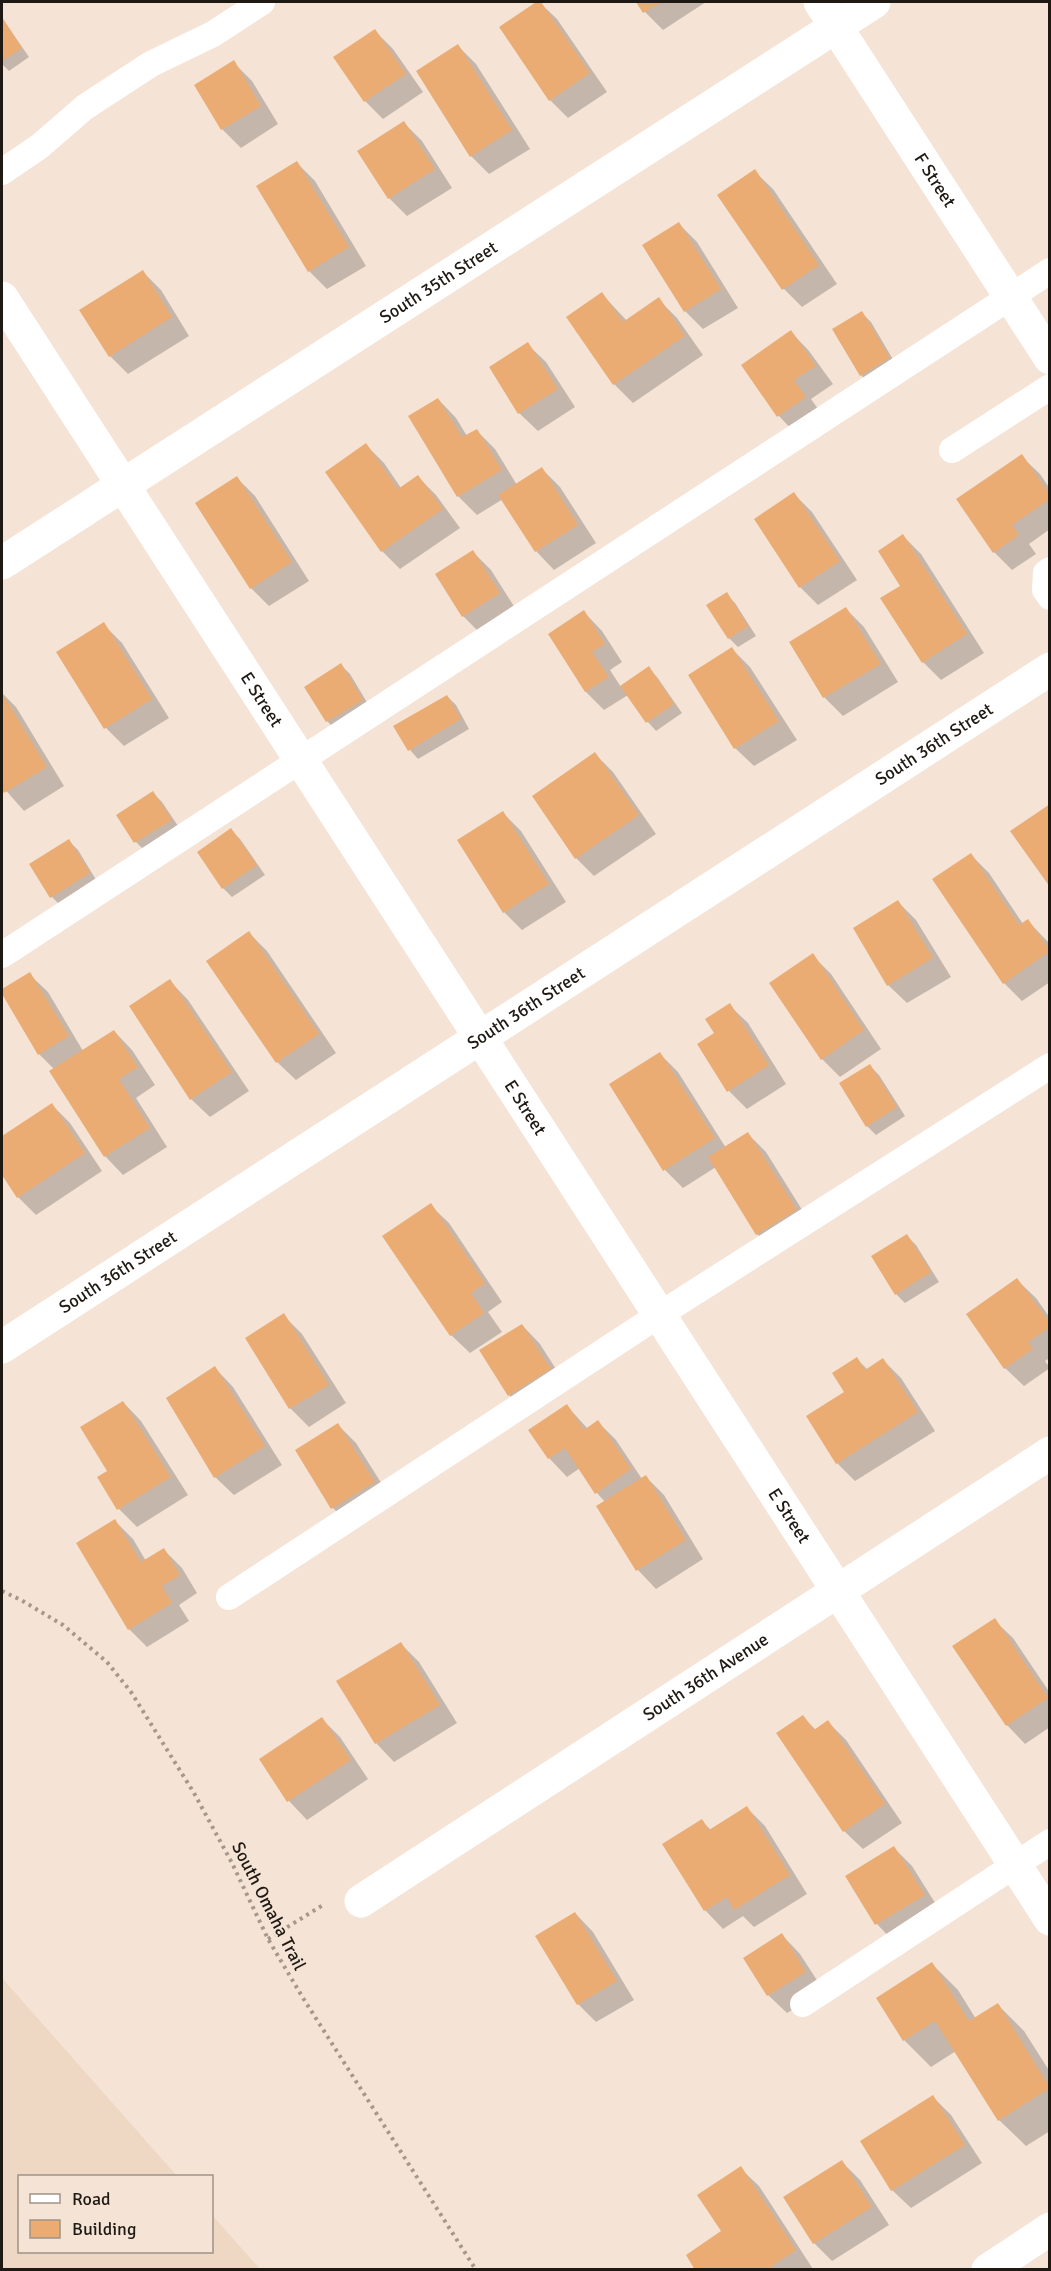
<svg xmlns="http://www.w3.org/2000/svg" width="1051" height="2271" font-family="Signika,sans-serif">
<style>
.built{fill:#eed7c3}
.shadow{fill:#0003}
.building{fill:#ebac73}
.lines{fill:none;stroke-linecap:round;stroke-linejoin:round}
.path{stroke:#a4978c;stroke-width:4;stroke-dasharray:3 4.5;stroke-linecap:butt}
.service{stroke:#fff;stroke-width:26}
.minor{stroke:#fff;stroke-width:33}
.tertiary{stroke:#fff;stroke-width:33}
.secondary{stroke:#fff;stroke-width:33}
.labels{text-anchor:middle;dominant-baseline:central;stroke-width:4.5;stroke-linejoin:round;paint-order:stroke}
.street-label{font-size:18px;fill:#1f1914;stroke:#f5e4d6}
</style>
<rect width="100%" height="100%" fill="#f5e4d6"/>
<path class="built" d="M2 1978 177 2176H20V2252H212V2215L260 2269H2Z"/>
<path class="shadow" d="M539 2 557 19 607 92 568 118 550 100 501 27Z
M638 2H706L663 30 645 12Z
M2 18 29 57 9 71 2 64Z
M375 31 393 49 423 92 383 119 365 101Z
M458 46 476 64 530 149 489 174 471 156Z
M233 62 252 81 278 124 241 148 222 129 196 86Z
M404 123 422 141 452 188 407 216 389 198Z
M297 163 315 181 366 266 327 289 309 271Z
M754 171 773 189 837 284 802 307 784 289 719 195Z
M679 224 697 242 738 308 703 329 685 311Z
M143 272 161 290 189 336 128 374 110 356Z
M602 294 627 321 658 299 677 318 703 355 633 403 614 384 568 317Z
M862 313 871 322 898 368 870 384 861 375 834 330Z
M791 332 809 351 833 384 811 399 823 416 797 435 779 416 744 365Z
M527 344 546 362 575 407 538 431 519 413Z
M438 399 456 418 467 436 477 431 495 449 517 485 542 469 560 487 596 543 554 570 536 551 503 499 477 515 458 496 410 416Z
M366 445 384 463 401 488 418 477 436 495 460 528 400 569 382 551Z
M1021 456 1040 474 1050 489V529L1029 544 1036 554 1012 570 994 552Z
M237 478 255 496 309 581 269 606 251 588Z
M794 494 812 512 857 580 818 605 800 587Z
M903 536 921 554 984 653 941 680 923 662 902 586Z
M473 552 491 570 517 611 481 634 463 616Z
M726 594 735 603 756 636 738 647 729 638Z
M846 609 864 627 898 682 843 716 824 697 791 643Z
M584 612 602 631 622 662 610 670 621 687 648 668 657 677 682 713 656 731 648 722 628 695 604 710 586 692 550 634Z
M103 624 122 643 169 718 124 746 106 728 58 653Z
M732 649 750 667 797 740 754 766 735 748 690 675Z
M341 665 350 674 371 709 336 730 327 721 306 687Z
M2 693 16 707 64 786 24 811 2 786Z
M447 696 456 705 469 729 418 759 410 750Z
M595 754 613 772 656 834 594 876 576 858Z
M153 793 162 802 180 829 145 851 136 842 118 815Z
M503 813 521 831 566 902 522 930 504 912Z
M231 830 240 839 265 875 232 897 223 888Z
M69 841 78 850 98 883 61 906 52 897Z
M971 855 989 873 1023 924 1028 921 1050 944V982L1022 1001 1004 983Z
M898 902 916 920 951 977 907 1003 888 985Z
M249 933 267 951 336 1053 296 1080 277 1062Z
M812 955 831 974 881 1049 840 1077 822 1059Z
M29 974 48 992 83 1051 114 1031 132 1050 155 1085 136 1098 167 1147 123 1175 105 1156 51 1071 54 1069 39 1054 2 991Z
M170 981 188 1000 249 1091 210 1117 191 1099Z
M729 1005 748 1023 786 1084 747 1109 729 1091 699 1044 716 1034Z
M660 1054 678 1072 726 1148 748 1134 766 1152 814 1229 776 1253 757 1234 716 1167 683 1188 665 1170Z
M870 1066 879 1075 905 1116 876 1135 867 1126Z
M52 1105 70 1123 102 1171 36 1215 18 1197 2 1172V1138Z
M430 1205 449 1223 502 1302 488 1312 502 1332 470 1353 451 1335 384 1236Z
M907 1236 916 1245 939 1282 905 1303 896 1294Z
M1017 1280 1036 1298 1050 1318V1358L1045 1361 1050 1368 1024 1386 1005 1368 968 1314Z
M283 1315 302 1334 346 1403 309 1427 290 1408 247 1339Z
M522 1325 540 1344 568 1388 527 1413 509 1395Z
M856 1358 868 1370 883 1360 901 1378 935 1431 855 1481 837 1463 846 1392Z
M215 1368 233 1387 282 1465 234 1495 215 1477Z
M123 1402 141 1421 188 1495 137 1527 119 1509 109 1472Z
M567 1406 588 1429 598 1422 616 1440 642 1479 646 1477 664 1495 703 1559 656 1589 638 1570 598 1506 605 1502 597 1493 580 1468 567 1477 549 1458 530 1431Z
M338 1425 356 1443 392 1500 351 1526 333 1508 297 1450Z
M115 1521 133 1539 146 1561 164 1550 182 1568 197 1593 179 1605 189 1621 147 1647 129 1629Z
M994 1620 1013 1638 1050 1693V1727L1025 1744 1007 1725 954 1647Z
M401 1644 419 1662 457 1723 394 1762 376 1743 338 1682Z
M803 1717 816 1730 828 1722 846 1740 902 1823 863 1849 844 1831 779 1733Z
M322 1719 340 1737 368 1779 307 1820 289 1801 261 1760Z
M747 1808 765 1826 807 1894 754 1927 743 1916 723 1929 705 1910 702 1821 711 1830Z
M894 1848 912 1866 942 1914 895 1943 877 1924 847 1876Z
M575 1913 593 1932 634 2000 596 2022 578 2004Z
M782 1935 800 1954 824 1991 787 2013 768 1995 745 1958Z
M932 1964 958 1990 976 2019 998 2005 1024 2031 1050 2072V2131L1026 2146 999 2120 956 2051 931 2067 904 2040 878 1998Z
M933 2097 951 2115 982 2163 911 2208 892 2190Z
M842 2162 860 2180 889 2225 832 2261 814 2243Z
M740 2168 759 2186 813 2269 697 2270 723 2232Z"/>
<path class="building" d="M536 2H541L590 73 549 101 499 27Z
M636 2H661L643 13Z
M2 17 22 48 2 61Z
M375 29 406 74 364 102 333 57Z
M458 44 512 130 470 157 416 71Z
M234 60 261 106 221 130 194 85Z
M404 121 435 169 388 199 357 151Z
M297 161 349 247 308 272 256 186Z
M755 169 819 265 782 290 717 195Z
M679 222 721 289 684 312 642 245Z
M143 270 172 317 109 357 79 310Z
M602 292 623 322 659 297 685 336 613 385 566 317Z
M862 311 890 358 860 376 832 329Z
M791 330 816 366 794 380 806 397 777 417 741 365Z
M528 342 558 389 518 414 489 367Z
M438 398 462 437 477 429 502 470 457 497 408 416Z
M366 443 398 489 418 475 443 509 381 552 325 472Z
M1022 454 1050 495V499L1012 525 1019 535 993 553 956 499Z
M542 467 578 525 535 552 498 495Z
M237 476 292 562 250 589 195 503Z
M794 492 840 561 799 588 754 519Z
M903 534 967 634 922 663 880 598 900 586 878 551Z
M473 550 500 593 462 617 435 574Z
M727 592 748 626 728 639 706 605Z
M846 607 881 664 823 698 789 642Z
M584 610 605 644 592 652 609 677 585 692 548 634Z
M104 622 152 699 104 729 56 652Z
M732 647 779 721 734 749 688 675Z
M341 663 363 700 326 722 304 687Z
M649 666 674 704 646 723 620 686Z
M2 693 47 767 4 793 2 789Z
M447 695 461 719 408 751 393 726Z
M595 752 639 815 575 859 532 796Z
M153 791 172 820 134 843 116 815Z
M1050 804V887L1010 831Z
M503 811 549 884 503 913 457 840Z
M231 828 257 865 222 889 197 852Z
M69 839 90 873 50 898 29 864Z
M971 853 1019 925 1028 919 1050 951 1003 984 932 879Z
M898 900 933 958 887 986 853 928Z
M249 931 319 1034 276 1063 206 961Z
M813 953 864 1030 821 1060 769 983Z
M30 972 69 1036 38 1055 2 994V989Z
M170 979 232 1072 190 1100 129 1006Z
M730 1003 769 1065 727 1092 697 1044 714 1033 705 1019Z
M114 1030 138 1067 119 1079 150 1128 104 1157 49 1071Z
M660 1052 715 1138 663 1171 609 1084Z
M870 1064 897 1107 866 1127 839 1083Z
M52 1103 85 1153 17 1198 2 1175V1136Z
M748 1132 797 1210 756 1235 708 1157Z
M431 1203 485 1283 471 1293 484 1313 450 1336 382 1236Z
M907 1234 931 1272 895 1295 871 1256Z
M1017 1278 1050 1323V1327L1028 1342 1033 1349 1004 1369 966 1314Z
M284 1313 329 1385 289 1409 245 1338Z
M522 1324 551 1369 508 1396 479 1350Z
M857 1357 865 1370 883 1358 918 1412 836 1464 806 1416 844 1392 832 1373Z
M215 1366 265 1446 214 1478 166 1398Z
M123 1401 171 1477 117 1510 97 1477 107 1471 80 1427Z
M567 1404 584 1430 598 1420 631 1469 595 1494 565 1448 548 1459 528 1430Z
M338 1423 375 1482 331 1509 295 1450Z
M646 1475 686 1540 636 1571 596 1506Z
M115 1519 141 1562 164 1548 180 1575 162 1586 172 1603 128 1630 76 1543Z
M995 1618 1048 1698 1006 1726 952 1646Z
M401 1642 440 1705 375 1744 336 1681Z
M803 1715 814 1730 828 1720 885 1804 843 1832 776 1733Z
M322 1717 351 1760 287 1802 259 1759Z
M747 1806 790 1875 734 1910 727 1897 704 1911 662 1844 702 1819 709 1830Z
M894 1846 925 1895 875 1925 845 1876Z
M575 1912 617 1981 577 2005 535 1936Z
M782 1933 806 1972 767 1996 743 1958Z
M932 1962 969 2021 998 2003 1050 2088 998 2121 935 2021 903 2041 876 1998Z
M933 2095 965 2145 891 2191 860 2141Z
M842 2160 872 2207 813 2244 783 2197Z
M741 2166 796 2250 766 2270H695L686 2255 721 2231 697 2195Z"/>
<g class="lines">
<path class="path" d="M2 1591 21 1600 63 1625 107 1662 131 1692 194 1793 232 1863 268 1939 303 1998 476 2270
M268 1939 323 1905"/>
<path class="service" d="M2 172 40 146 85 107 151 64 213 34 262 2
M952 450 1050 387
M1050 570 1046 573 1045 590 1050 597
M2 955 1050 271
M229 1597 659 1315 1050 1066
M803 2004 1050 1842"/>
<g class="minor">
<path id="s1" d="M2 298 1050 1919"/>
<path id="s2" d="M2 563 874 2"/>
<path id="s3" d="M361 1901 1050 1453"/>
<path d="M988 2270 1050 2229"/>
</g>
<path class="tertiary" id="s4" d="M2 1347 1050 669"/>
<path class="secondary" id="s5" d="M820 2 1050 358"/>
</g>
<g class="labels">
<g class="street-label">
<text stroke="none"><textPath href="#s5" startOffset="212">F Street</textPath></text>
<text stroke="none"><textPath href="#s2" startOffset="519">South 35th Street</textPath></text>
<text stroke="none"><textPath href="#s1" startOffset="478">E Street</textPath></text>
<text stroke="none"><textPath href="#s4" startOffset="1110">South 36th Street</textPath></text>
<text stroke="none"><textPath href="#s4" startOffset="624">South 36th Street</textPath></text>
<text stroke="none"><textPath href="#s1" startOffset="964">E Street</textPath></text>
<text stroke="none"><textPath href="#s4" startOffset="138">South 36th Street</textPath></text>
<text stroke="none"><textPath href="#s1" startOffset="1450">E Street</textPath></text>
<text stroke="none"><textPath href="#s3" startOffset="411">South 36th Avenue</textPath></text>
<text transform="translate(269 1906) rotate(63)">South Omaha Trail</text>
</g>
</g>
<rect width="1051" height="2271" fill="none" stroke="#1f1914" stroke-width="6"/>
<rect x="18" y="2175" width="195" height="78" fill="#f5e4d6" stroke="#9f9388" stroke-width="1.5"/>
<rect x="30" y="2194" width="30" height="9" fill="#ffffff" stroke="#9f9388" stroke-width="1.5"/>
<text x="72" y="2205" font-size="18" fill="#1f1914">Road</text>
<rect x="30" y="2220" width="30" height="18" fill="#ebac73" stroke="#9f9388" stroke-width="1.5"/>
<text x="72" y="2235" font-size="18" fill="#1f1914">Building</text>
</svg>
